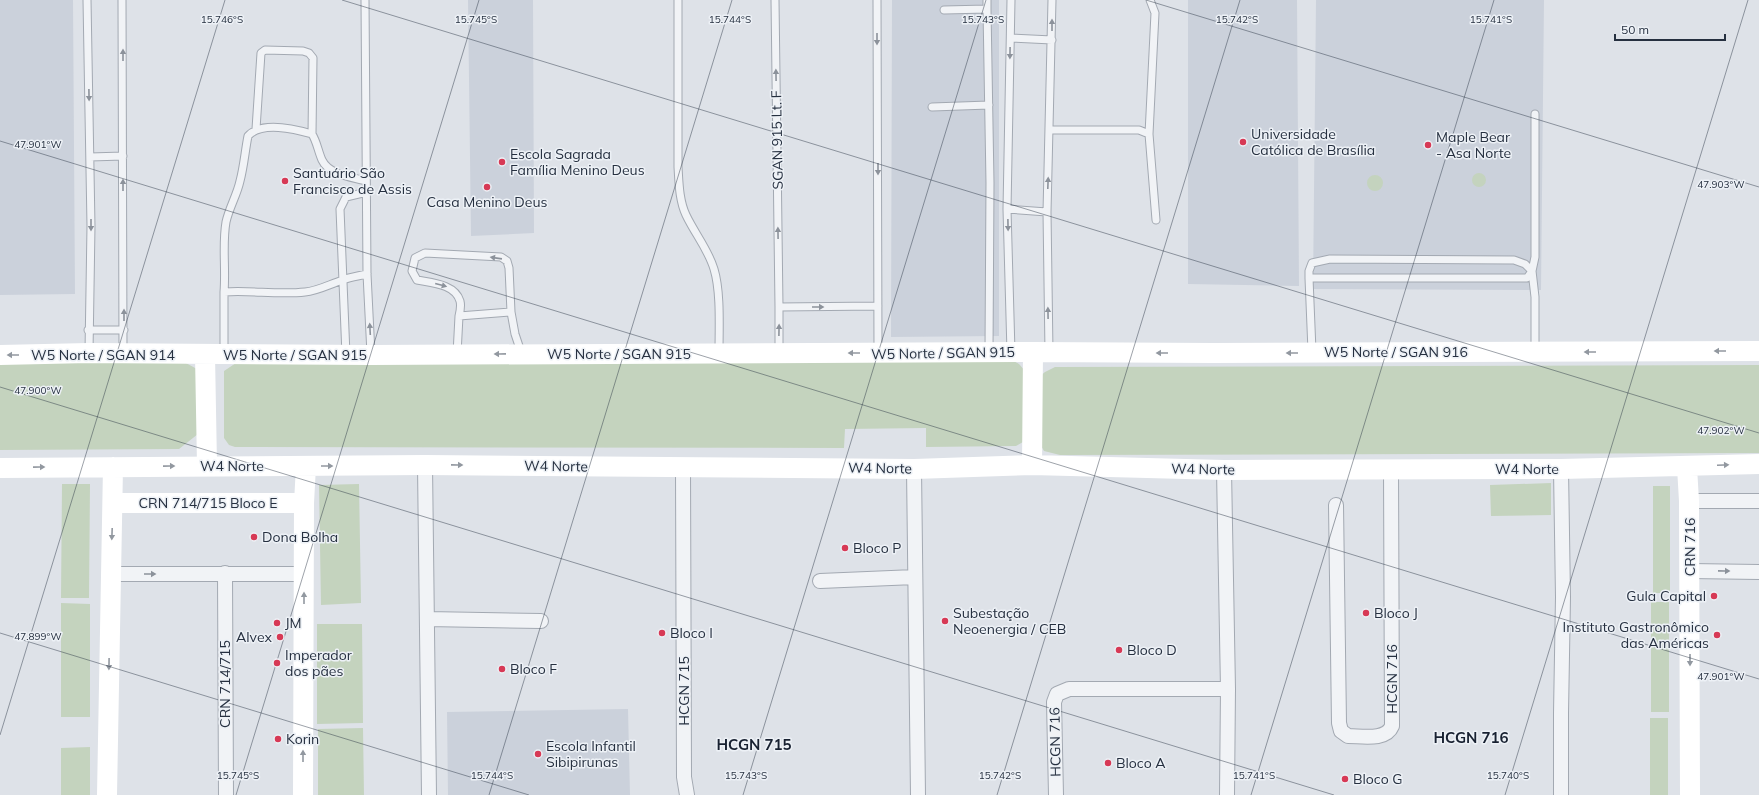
<svg xmlns="http://www.w3.org/2000/svg" width="1759" height="795" font-family="Mulish,sans-serif">
<style>
.built{fill:#cbd1db}
.green{fill:#c4d3be}
.lines{fill:none;stroke-linecap:round;stroke-linejoin:round}
.lane-casing{stroke:#a3a9b2;stroke-width:9}
.street-casing{stroke:#a3a9b2;stroke-width:16}
.lane{stroke:#f1f3f6;stroke-width:7}
.street{stroke:#f1f3f6;stroke-width:14}
.secondary{stroke:#fff;stroke-width:20}
.oneway{fill:#8c929b}
.oneway2{fill:#9298a0}
.ticks{fill:none;stroke:#263040;stroke-width:1;stroke-opacity:0.45}
.poi-dot{fill:#d73955;stroke:#edf1f6;stroke-width:1.5}
.labels{text-anchor:middle;dominant-baseline:central;stroke-width:3;stroke-linejoin:round;paint-order:stroke}
.poi-label{font-size:14px;fill:#263040;stroke:#edf1f6;text-anchor:start}
.street-label{font-size:14px;fill:#263040;stroke:#edf1f6}
.neighbourhood-label{font-size:15px;font-weight:bold;fill:#182131;stroke:#edf1f6}
.ticks-label{font-size:10px;text-anchor:middle;fill:#263040;stroke:#edf1f6;stroke-width:3;stroke-linejoin:round;paint-order:stroke}
</style>
<rect width="100%" height="100%" fill="#dee2e8"/>
<path class="built" d="M0 0H73L75 294 0 295Z
M468 0H533L534 233 471 236Z
M892 0H999V336L891 337Z
M1188 0H1297L1299 286 1188 284Z
M1316 0H1544L1541 290 1313 289Z
M628 709 630 795H448L447 712Z"/>
<path class="green" d="M1472 180a7 7 0 1 1 14 0a7 7 0 1 1-14 0Z
M1367 183a8 8 0 1 1 16 0a8 8 0 1 1-16 0Z
M1012 360 1019 364 1026 372 1023 442 1016 446 926 447V428L845 429 844 448 235 447 229 445 224 438V371L239 361Z
M184 362 197 369 198 434 179 449 0 450V363Z
M1759 365V453L1060 455 1044 451 1040 444 1039 377 1045 372 1055 367Z
M1551 483V515L1491 516 1490 485Z
M62 484H90L89 598H61Z
M359 484 361 603 321 605 319 485Z
M1653 486H1670V593H1653Z
M1651 602H1669V712H1651Z
M61 603 90 604V717H61Z
M317 624H362L363 723 317 724Z
M1650 718H1668V795H1650Z
M363 728 364 795H318V729Z
M90 747V795H61V748Z"/>
<g class="lines">
<defs>
<path id="lane" d="M87 0 91 226 89 352
M122 0 123 351
M365 0 367 274 371 354
M678 0V167C679 182 679 200 686 215 695 234 708 249 714 269 721 292 719 328 719 352
M775 0 779 307V351
M877 0 878 351
M987 0V9
M1011 0 1007 209 1011 352
M944 10 987 9 990 183 989 351
M1011 38 1052 40
M932 107 989 105
M256 129 261 53 265 50 303 51 309 53 313 58 312 134
M1049 130H1139L1149 134 1156 220
M1149 134 1155 13 1150 0
M90 157 123 156
M366 181C352 177 329 175 322 160 318 151 317 142 312 134 295 129 261 121 248 136 245 151 244 166 240 181 237 195 229 208 226 222 222 245 226 268 224 292 251 290 278 295 305 292 318 291 330 284 343 280 350 277 359 276 367 274
M1007 209 1047 212
M1309 278V271L1312 263 1330 259 1514 260 1525 264 1532 271 1535 257V114
M779 307 878 306
M459 316C460 312 461 305 460 301 455 284 432 283 417 280L412 271 415 258 425 253 501 257 507 261 509 268 511 312
M88 330H124
M1312 351 1309 278H1527L1532 271 1535 297V352
M224 352V292
M1049 352 1047 212 1052 0
M457 354 459 316 511 312 515 334 521 352
M346 355 340 209 346 197 367 192"/>
<path id="street" d="M425 465 429 795
M683 467 684 777 687 795
M914 469 918 795
M1224 470 1228 689 1227 795
M1689 501H1759
M1336 505 1339 723 1341 731 1348 736C1362 736 1386 741 1392 726L1391 469
M1690 571 1759 572
M225 573 226 795
M111 574H304
M820 581 915 577
M427 619 541 621
M1056 795 1054 702 1057 694 1069 689H1228
M1561 795V713L1563 597 1561 469"/>
</defs>
<use href="#lane" class="lane-casing"/>
<use href="#street" class="street-casing"/>
<use href="#lane" class="lane"/>
<use href="#street" class="street"/>
<path class="secondary" d="M0 355 89 353 371 355 1033 352 1213 353 1759 351
M205 355 207 465
M1032 465 1033 352
M1687 467 1689 501 1690 795
M0 468 425 465 914 469 1032 465 1224 470 1561 469 1759 464
M113 503H304
M107 795 113 467
M303 795 304 503 306 466"/>
</g>
<defs><path id="oneway-solid" d="M-6-.8H1V-3.2L6.5 0L1 3.2V.8H-6Z"/></defs>
<g class="oneway">
<use href="#oneway-solid" transform="translate(1052 25) rotate(-90)"/>
<use href="#oneway-solid" transform="translate(877 39) rotate(90)"/>
<use href="#oneway-solid" transform="translate(1010 53) rotate(91)"/>
<use href="#oneway-solid" transform="translate(123 55) rotate(-90)"/>
<use href="#oneway-solid" transform="translate(776 75) rotate(-91)"/>
<use href="#oneway-solid" transform="translate(89 95) rotate(89)"/>
<use href="#oneway-solid" transform="translate(878 169) rotate(90)"/>
<use href="#oneway-solid" transform="translate(1048 183) rotate(-88)"/>
<use href="#oneway-solid" transform="translate(123 185) rotate(-90)"/>
<use href="#oneway-solid" transform="translate(91 225) rotate(90)"/>
<use href="#oneway-solid" transform="translate(1008 225) rotate(89)"/>
<use href="#oneway-solid" transform="translate(778 233) rotate(-91)"/>
<use href="#oneway-solid" transform="translate(496 258) rotate(-172)"/>
<use href="#oneway-solid" transform="translate(441 285) rotate(15)"/>
<use href="#oneway-solid" transform="translate(818 307)"/>
<use href="#oneway-solid" transform="translate(1048 313) rotate(-91)"/>
<use href="#oneway-solid" transform="translate(124 315) rotate(-90)"/>
<use href="#oneway-solid" transform="translate(370 329) rotate(-93)"/>
<use href="#oneway-solid" transform="translate(779 330) rotate(-89)"/>
<use href="#oneway-solid" transform="translate(1724 571) rotate(1)"/>
<use href="#oneway-solid" transform="translate(150 574)"/>
</g>
<g class="oneway2">
<use href="#oneway-solid" transform="translate(1720 351) rotate(180)"/>
<use href="#oneway-solid" transform="translate(1590 352) rotate(180)"/>
<use href="#oneway-solid" transform="translate(854 353) rotate(180)"/>
<use href="#oneway-solid" transform="translate(1162 353) rotate(-180)"/>
<use href="#oneway-solid" transform="translate(1292 353) rotate(180)"/>
<use href="#oneway-solid" transform="translate(500 354) rotate(179)"/>
<use href="#oneway-solid" transform="translate(13 355) rotate(180)"/>
<use href="#oneway-solid" transform="translate(457 465) rotate(1)"/>
<use href="#oneway-solid" transform="translate(1723 465) rotate(-2)"/>
<use href="#oneway-solid" transform="translate(169 466) rotate(-1)"/>
<use href="#oneway-solid" transform="translate(327 466)"/>
<use href="#oneway-solid" transform="translate(39 467) rotate(-1)"/>
<use href="#oneway-solid" transform="translate(112 534) rotate(92)"/>
<use href="#oneway-solid" transform="translate(304 598) rotate(-90)"/>
<use href="#oneway-solid" transform="translate(1690 660) rotate(90)"/>
<use href="#oneway-solid" transform="translate(109 664) rotate(91)"/>
<use href="#oneway-solid" transform="translate(303 756) rotate(-90)"/>
</g>
<path class="ticks" d="M342 0 1759 433M1146 0 1759 187M0 141 1759 679M0 387 1334 795M0 633 529 795M0 735 225 0M236 795 479 0M489 795 732 0M743 795 986 0M997 795 1240 0M1251 795 1494 0M1505 795 1748 0"/>
<g class="poi-dot">
<circle cx="1243" cy="142" r="4"/>
<circle cx="1428" cy="145" r="4"/>
<circle cx="502" cy="162" r="4"/>
<circle cx="285" cy="181" r="4"/>
<circle cx="487" cy="187" r="4"/>
<circle cx="254" cy="537" r="4"/>
<circle cx="845" cy="548" r="4"/>
<circle cx="1714" cy="596" r="4"/>
<circle cx="1366" cy="613" r="4"/>
<circle cx="945" cy="621" r="4"/>
<circle cx="277" cy="623" r="4"/>
<circle cx="662" cy="633" r="4"/>
<circle cx="1717" cy="635" r="4"/>
<circle cx="280" cy="637" r="4"/>
<circle cx="1119" cy="650" r="4"/>
<circle cx="277" cy="663" r="4"/>
<circle cx="502" cy="669" r="4"/>
<circle cx="278" cy="739" r="4"/>
<circle cx="538" cy="754" r="4"/>
<circle cx="1108" cy="763" r="4"/>
<circle cx="1345" cy="779" r="4"/>
</g>
<g class="labels">
<g class="poi-label">
<text x="1251" y="134">Universidade<tspan x="1251" dy="16">Católica de Brasília</tspan></text>
<text x="1436" y="137">Maple Bear<tspan x="1436" dy="16">- Asa Norte</tspan></text>
<text x="510" y="154">Escola Sagrada<tspan x="510" dy="16">Família Menino Deus</tspan></text>
<text x="293" y="173">Santuário São<tspan x="293" dy="16">Francisco de Assis</tspan></text>
<text x="487" y="202" text-anchor="middle">Casa Menino Deus</text>
<text x="262" y="537">Dona Bolha</text>
<text x="853" y="548">Bloco P</text>
<text x="1706" y="596" text-anchor="end">Gula Capital</text>
<text x="953" y="613">Subestação<tspan x="953" dy="16">Neoenergia / CEB</tspan></text>
<text x="1374" y="613">Bloco J</text>
<text x="285" y="623">JM</text>
<text x="1709" y="627" text-anchor="end">Instituto Gastronômico<tspan x="1709" dy="16">das Américas</tspan></text>
<text x="670" y="633">Bloco I</text>
<text x="272" y="637" text-anchor="end">Alvex</text>
<text x="1127" y="650">Bloco D</text>
<text x="285" y="655">Imperador<tspan x="285" dy="16">dos pães</tspan></text>
<text x="510" y="669">Bloco F</text>
<text x="286" y="739">Korin</text>
<text x="546" y="746">Escola Infantil<tspan x="546" dy="16">Sibipirunas</tspan></text>
<text x="1116" y="763">Bloco A</text>
<text x="1353" y="779">Bloco G</text>
</g>
<g class="street-label">
<text transform="translate(777 140) rotate(-91)">SGAN 915 Lt. F</text>
<text x="1396" y="352">W5 Norte / SGAN 916</text>
<text transform="translate(943 353) rotate(-1)">W5 Norte / SGAN 915</text>
<text x="619" y="354">W5 Norte / SGAN 915</text>
<text x="103" y="355">W5 Norte / SGAN 914</text>
<text x="295" y="355">W5 Norte / SGAN 915</text>
<text x="232" y="466">W4 Norte</text>
<text transform="translate(556 466) rotate(1)">W4 Norte</text>
<text transform="translate(880 468) rotate(1)">W4 Norte</text>
<text transform="translate(1203 469) rotate(1)">W4 Norte</text>
<text x="1527" y="469">W4 Norte</text>
<text x="208" y="503">CRN 714/715 Bloco E</text>
<text transform="translate(1690 547) rotate(-90)">CRN 716</text>
<text transform="translate(1392 679) rotate(-90)">HCGN 716</text>
<text transform="translate(225 684) rotate(-90)">CRN 714/715</text>
<text transform="translate(684 691) rotate(-90)">HCGN 715</text>
<text transform="translate(1055 742) rotate(-91)">HCGN 716</text>
</g>
<g class="neighbourhood-label">
<text x="1471" y="737">HCGN 716</text>
<text x="754" y="744">HCGN 715</text>
</g>
</g>
<g class="ticks-label">
<text x="222" y="23">15.746°S</text>
<text x="476" y="23">15.745°S</text>
<text x="730" y="23">15.744°S</text>
<text x="983" y="23">15.743°S</text>
<text x="1237" y="23">15.742°S</text>
<text x="1491" y="23">15.741°S</text>
<text x="38" y="148">47.901°W</text>
<text x="1721" y="188">47.903°W</text>
<text x="38" y="394">47.900°W</text>
<text x="1721" y="434">47.902°W</text>
<text x="38" y="640">47.899°W</text>
<text x="1721" y="680">47.901°W</text>
<text x="238" y="779">15.745°S</text>
<text x="492" y="779">15.744°S</text>
<text x="746" y="779">15.743°S</text>
<text x="1000" y="779">15.742°S</text>
<text x="1254" y="779">15.741°S</text>
<text x="1508" y="779">15.740°S</text>
</g>
<path d="M1615 34v6h110v-6" fill="none" stroke="#263040" stroke-width="2"/>
<text x="1621" y="34" font-size="12" fill="#263040" stroke="#edf1f6" stroke-width="3" paint-order="stroke">50 m</text>
</svg>
